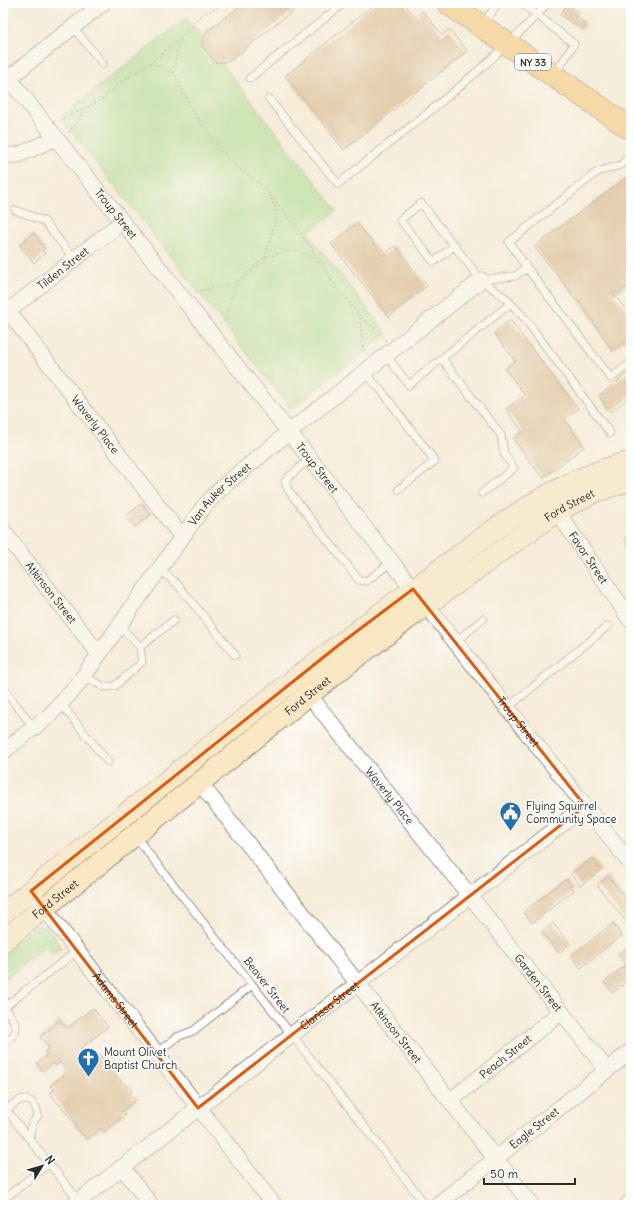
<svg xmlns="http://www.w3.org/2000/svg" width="634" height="1208" font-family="Delius,sans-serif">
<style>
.green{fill:#a2db8d;stroke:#66835c}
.building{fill:#cea879}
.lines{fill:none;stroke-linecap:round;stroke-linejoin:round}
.service-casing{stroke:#908c82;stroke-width:9}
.minor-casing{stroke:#908c82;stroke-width:17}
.secondary-casing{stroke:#908c82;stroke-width:23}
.primary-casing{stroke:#908c82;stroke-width:24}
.path{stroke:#908c82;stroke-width:2;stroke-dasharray:1 3;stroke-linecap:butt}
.service{stroke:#fff;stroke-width:7}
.minor{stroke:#fff;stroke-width:15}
.secondary{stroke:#fae7c3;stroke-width:21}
.primary{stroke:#f3c26a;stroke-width:22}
.marked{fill:none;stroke:#e8590c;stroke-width:3;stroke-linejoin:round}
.labels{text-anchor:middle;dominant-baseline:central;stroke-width:3.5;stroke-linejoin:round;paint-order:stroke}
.shield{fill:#fff;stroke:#6b6b6b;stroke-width:1}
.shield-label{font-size:10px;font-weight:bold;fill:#2b2b2b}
.street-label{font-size:11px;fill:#2b2b2b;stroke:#fff}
.poi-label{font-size:11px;fill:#2b2b2b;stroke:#fff;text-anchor:start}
</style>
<rect width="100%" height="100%" fill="#fff"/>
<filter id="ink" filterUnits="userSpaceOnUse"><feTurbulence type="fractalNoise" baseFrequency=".025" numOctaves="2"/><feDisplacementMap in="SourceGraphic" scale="8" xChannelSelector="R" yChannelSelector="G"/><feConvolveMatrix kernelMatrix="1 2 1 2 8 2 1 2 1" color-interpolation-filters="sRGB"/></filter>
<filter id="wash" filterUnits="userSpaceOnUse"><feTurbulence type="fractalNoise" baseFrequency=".012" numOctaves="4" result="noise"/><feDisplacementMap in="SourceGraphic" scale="16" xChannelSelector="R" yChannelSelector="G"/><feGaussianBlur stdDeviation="0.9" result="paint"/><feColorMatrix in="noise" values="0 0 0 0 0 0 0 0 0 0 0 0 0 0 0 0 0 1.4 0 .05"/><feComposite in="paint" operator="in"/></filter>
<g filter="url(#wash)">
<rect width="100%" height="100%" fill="#f5ecd9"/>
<path class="green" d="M186 18 337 210 308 233 387 334 291 409 60 117Z
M39 925 47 928 60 945V949L52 954 46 946 3 981V949Z"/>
<g id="blocks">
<path class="building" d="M244 3H302L230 61 216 63 201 45 206 32Z
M376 3H404L415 17 423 11 442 35 449 29 467 51 344 150 285 76Z
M567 4 579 12 576 17 586 24 583 30 560 15Z
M631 174V283L619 292 612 293 631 315V336L612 351 587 312 534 247Z
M357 223 383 256 395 246 427 286 389 317 331 244Z
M33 233 45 249 43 251 45 253 34 263 19 245Z
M510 320 578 409 564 419 584 447 543 478 513 439 523 432 506 409 525 395 505 369 515 361 494 333Z
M631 370V396L611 412 599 396Z
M142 503 151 515 135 527 126 516Z
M592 858 601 870 580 886 571 874Z
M608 876 631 905V928L597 885Z
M566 879 574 890 532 923 523 912Z
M553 923 570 944 559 953 542 932Z
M613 923 622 935 581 968 571 956Z
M631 944V978L612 993 604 982 626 965 618 955Z
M93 1008 108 1027 81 1048 87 1056 93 1051 97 1056 99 1054 125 1086 127 1085 132 1091 130 1093 136 1100 122 1111 125 1115 104 1131 101 1128 87 1139 74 1126 76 1125 50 1093 54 1090 50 1086 67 1072 60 1062 56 1066 54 1063 43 1071 37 1063 47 1055 45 1052 49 1048 40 1037 60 1020 67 1028Z"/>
</g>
</g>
<g filter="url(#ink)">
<use href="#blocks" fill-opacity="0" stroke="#908c82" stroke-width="1"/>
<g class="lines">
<defs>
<path id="service" d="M522 3 574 44 555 74
M483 24 498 3
M73 27 103 64
M250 78 344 3
M269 99 338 184C410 126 486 71 548 3
M15 210 44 221 74 259
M455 245 434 262 400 220 421 203 481 280 507 299 526 320 610 433
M527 268 509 242 597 172 621 165 631 155
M481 280 515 276 527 268 611 378 631 363
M386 355 409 385 511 303
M442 359 501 435 504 454 514 468 482 493
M364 372 380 389 435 461 399 489
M310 458 289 477 285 482 288 490 359 580 366 581 392 562
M629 539 631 543
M159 569 177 584 235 655
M455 642 483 619
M140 647 174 620
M84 676 104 687 115 686 142 662 140 647 119 625
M3 688 34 728
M61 704 108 762
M507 708 608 626
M135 836 426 1205
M3 1008 77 951
M3 1045C23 1029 17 1026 5 1007
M156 1053 177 1037 193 1031 252 985
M7 1111 12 1105 22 1099C33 1100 36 1105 38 1115L32 1124 29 1138
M3 1115 7 1111 79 1201
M3 1200 49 1163"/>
<g id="minor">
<path id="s1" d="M3 71 631 864"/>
<path d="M9 78 103 3"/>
<path d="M3 155H18L56 138"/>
<path id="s2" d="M8 311 182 537"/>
<path id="s3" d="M3 315 122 222"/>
<path id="s4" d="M551 502 631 621"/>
<path id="s5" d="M3 531 99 654"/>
<path id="s6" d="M309 695 470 896 607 1070"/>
<path id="s7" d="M3 752 50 715 76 687 182 537 205 505 220 489 289 432 481 280"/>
<path id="s8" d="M200 783 532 1205"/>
<path id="s9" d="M31 891 274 1205"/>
<path id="s10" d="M450 1101 561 1012"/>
<path d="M122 1167 151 1205"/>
<path id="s11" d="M74 1205 585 806"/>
<path id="s12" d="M437 1205 631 1051"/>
<path d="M627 1205 631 1202"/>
</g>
<g id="secondary">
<path d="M3 913C139 805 273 692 414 589 483 539 546 482 631 462"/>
<path id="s13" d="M3 941 347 664 426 605 557 511 596 491 631 480"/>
</g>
<path id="primary" d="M448 3 631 129"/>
</defs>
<use href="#service" class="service-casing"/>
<use href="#minor" class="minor-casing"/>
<use href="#secondary" class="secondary-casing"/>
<use href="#primary" class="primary-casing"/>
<path class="path" d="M151 63 173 72 191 108 223 153 239 169 264 187 310 246 336 287 360 316 386 340
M173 72 180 40
M59 121 86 108 102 99 132 74 151 63 174 44 200 16 225 3
M69 132 86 109
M265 258C288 249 299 247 319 263
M196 292 237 282 265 258 277 216 276 208 269 196
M360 318 363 348 367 354
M220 324 225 320 237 282"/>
<use href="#service" class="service"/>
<use href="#minor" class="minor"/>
<use href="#secondary" class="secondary"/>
<use href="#primary" class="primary"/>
</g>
</g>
<path d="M0 0H634V1208H0ZM413 589 585 806 198 1108 31 891 340 644Z" fill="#f5ecd9" fill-opacity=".55" fill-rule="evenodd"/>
<path class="marked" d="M413 589 585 806 198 1108 31 891 340 644Z"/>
<defs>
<symbol id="civic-pin" viewBox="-11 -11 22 30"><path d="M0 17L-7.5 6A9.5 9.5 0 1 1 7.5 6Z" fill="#1f6fb2" stroke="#fff"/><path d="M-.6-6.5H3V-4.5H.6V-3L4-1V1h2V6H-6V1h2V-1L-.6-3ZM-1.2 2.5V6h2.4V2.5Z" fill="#fff"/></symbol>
<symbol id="church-pin" viewBox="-11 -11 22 30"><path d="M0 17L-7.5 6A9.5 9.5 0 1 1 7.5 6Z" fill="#1f6fb2" stroke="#fff"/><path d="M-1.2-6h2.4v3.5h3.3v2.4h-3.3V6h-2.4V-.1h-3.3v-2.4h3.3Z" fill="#fff"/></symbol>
</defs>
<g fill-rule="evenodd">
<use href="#civic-pin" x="498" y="800" width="25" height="34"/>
<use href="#church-pin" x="76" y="1046" width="25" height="34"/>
</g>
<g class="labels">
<rect class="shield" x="515" y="54" width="36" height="16" rx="3"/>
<g class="shield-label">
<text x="533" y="62">NY 33</text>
</g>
<g class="street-label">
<text stroke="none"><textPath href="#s1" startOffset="182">Troup Street</textPath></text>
<text stroke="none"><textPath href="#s3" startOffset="76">Tilden Street</textPath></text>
<text stroke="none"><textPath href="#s2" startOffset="143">Waverly Place</textPath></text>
<text stroke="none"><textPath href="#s1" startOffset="506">Troup Street</textPath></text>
<text stroke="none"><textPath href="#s7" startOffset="339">Van Auker Street</textPath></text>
<text stroke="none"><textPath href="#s13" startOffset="715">Ford Street</textPath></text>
<text stroke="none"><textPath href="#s4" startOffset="67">Favor Street</textPath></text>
<text stroke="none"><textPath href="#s5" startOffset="78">Atkinson Street</textPath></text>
<text stroke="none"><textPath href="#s13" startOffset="391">Ford Street</textPath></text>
<text stroke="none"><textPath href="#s1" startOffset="830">Troup Street</textPath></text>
<text stroke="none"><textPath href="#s6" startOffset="129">Waverly Place</textPath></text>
<text stroke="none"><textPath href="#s13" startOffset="67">Ford Street</textPath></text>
<text stroke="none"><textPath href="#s6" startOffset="368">Garden Street</textPath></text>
<text transform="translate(267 985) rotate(52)">Beaver Street</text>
<text stroke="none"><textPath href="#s9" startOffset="138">Adams Street</textPath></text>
<text stroke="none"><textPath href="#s11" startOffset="324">Clarissa Street</textPath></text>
<text stroke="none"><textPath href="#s8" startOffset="317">Atkinson Street</textPath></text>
<text stroke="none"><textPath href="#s10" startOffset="71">Peach Street</textPath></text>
<text stroke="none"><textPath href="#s12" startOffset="124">Eagle Street</textPath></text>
</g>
<g class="poi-label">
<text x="526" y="806">Flying Squirrel<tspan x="526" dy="13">Community Space</tspan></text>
<text x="104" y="1052">Mount Olivet<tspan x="104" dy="13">Baptist Church</tspan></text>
</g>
</g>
<rect width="634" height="1208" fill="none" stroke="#fff" stroke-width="16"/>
<g transform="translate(42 1166) rotate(52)" stroke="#ffffff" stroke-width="3" paint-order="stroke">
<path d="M0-3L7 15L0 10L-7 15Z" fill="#2b2b2b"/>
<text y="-6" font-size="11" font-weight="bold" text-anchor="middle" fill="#2b2b2b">N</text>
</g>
<path d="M484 1178v6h91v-6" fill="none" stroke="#2b2b2b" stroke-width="2"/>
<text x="490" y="1178" font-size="12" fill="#2b2b2b" stroke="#ffffff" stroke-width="3" paint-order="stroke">50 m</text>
</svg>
